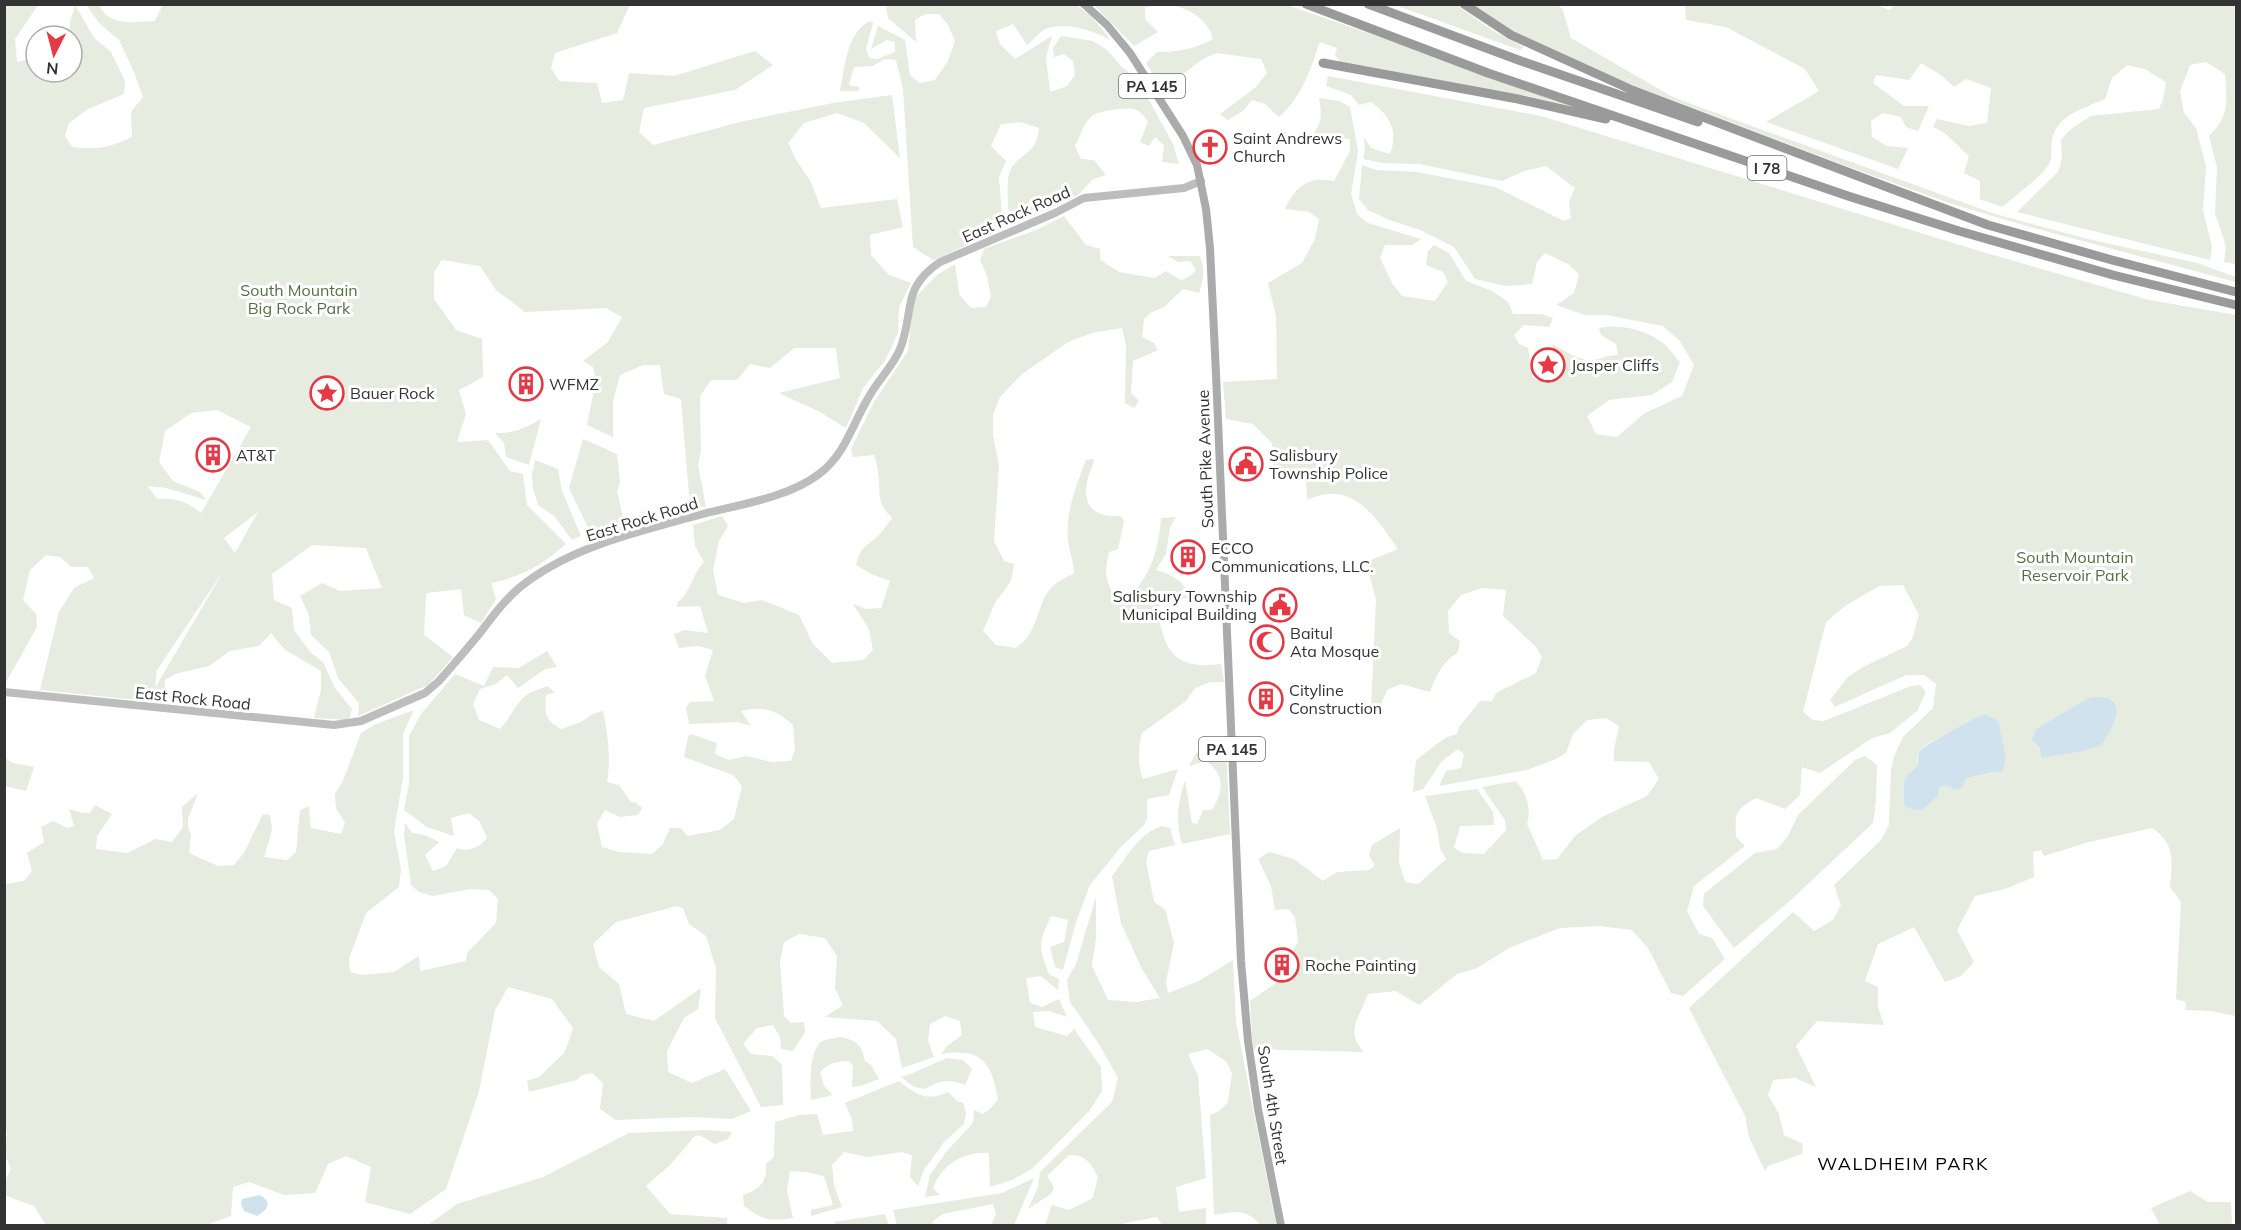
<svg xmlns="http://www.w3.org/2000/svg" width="2241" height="1230" font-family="Mulish,sans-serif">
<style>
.green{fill:#e6ecdf;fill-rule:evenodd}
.water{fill:#cfe2ee}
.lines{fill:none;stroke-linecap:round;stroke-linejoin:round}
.secondary{stroke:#bdbdbd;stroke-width:8}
.primary{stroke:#ababab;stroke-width:8}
.highway{stroke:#9a9a9a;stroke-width:9}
.labels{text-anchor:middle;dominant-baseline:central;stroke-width:6;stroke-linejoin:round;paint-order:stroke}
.shield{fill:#fff;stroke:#707070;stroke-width:1.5}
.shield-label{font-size:15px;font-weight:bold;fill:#333}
.poi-label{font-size:16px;fill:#333;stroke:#fff;text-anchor:start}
.street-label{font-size:16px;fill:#333;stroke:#fff}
.park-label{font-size:16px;fill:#56703f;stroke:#fff}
.neighbourhood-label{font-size:18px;letter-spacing:1.5px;fill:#000;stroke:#fff}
</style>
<rect width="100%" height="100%" fill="#fff"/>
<path class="green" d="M163 4 630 5 617 33 555 53 551 68 559 81 597 83 602 103 623 100 629 73 674 76 755 51 773 65 735 90 644 108 639 132 653 145 744 121 833 103 892 95 900 158 864 123 837 113 804 123 788 143 796 160 810 180 821 208 897 199 903 227 870 235 871 255 889 275 911 283 899 307 898 333 886 359 863 388 846 428 818 411 779 393 840 378 836 348H794L770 368 750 364 737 380H711L700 396 701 451 698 465 706 507 690 506 681 399 664 394 660 365H643L620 375 613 401V437L587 425 596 380 593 367 583 361 608 342 622 317 606 308 525 312 496 290 480 266 442 260 434 272V299L456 330 482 339 483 377 459 390 466 414 457 442 488 440 510 471 523 474 527 505 566 544C542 565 523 576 491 583L496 599 481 623 464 615 461 589 426 593 424 635 453 657 428 685 358 716 359 703 338 678 329 652 311 635 309 615 300 596 322 583 340 591 382 588 366 548 312 545 272 574 274 600 292 608 294 630 310 652 323 662 335 688 352 709 349 720 314 718 321 690V671L284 649 271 633 259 646 230 651 209 666 175 674 165 680V703L40 690 59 612 74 588 94 578 88 567H71L60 557 46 555 30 570 23 600 36 614 37 627 5 684V5H38L15 39 17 62 36 57V72H72V36H69L70 22 75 5 94 38 111 52 125 81 124 94 88 109 69 123 65 136 72 147C97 150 109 148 132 137L131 112 143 97 134 72 119 40 100 24 86 5H99C109 27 135 22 155 21ZM217 410 251 427 201 513C186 501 176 498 157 499L148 486 166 488 206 500 200 492 173 481 159 462 165 431 191 413ZM258 512 235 553 234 552 224 538ZM220 576V577L155 688 157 670Z
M1506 4 1556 5 1562 8 1571 38 1671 96 1691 104 1995 214 2092 240 2197 263 2236 277V282L2030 227 1952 204 1860 171 1617 79 1515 33 1471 5Z
M889 5H1076L1091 16 1111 40C1093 31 1066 21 1046 29 1039 32 1033 40 1027 45L1013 24 996 31 1000 44 1015 59 1052 36 1046 57 1050 92 1067 86 1075 75 1073 61 1064 54 1054 57 1053 48 1061 36 1093 41 1107 50 1122 67 1138 80 1173 144 1179 164 1162 162 1164 145 1155 137 1149 146 1140 142 1148 122C1145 117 1141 111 1134 109 1127 107 1097 111 1092 116 1083 124 1080 136 1075 146L1081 159 1094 160 1106 175 1093 179 1078 195 1009 227C1009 215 1006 185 1009 174 1015 153 1037 158 1039 128L1020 122 1001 124 991 146 1006 161 999 177 1003 229 933 260 913 247 903 89 896 60 885 59 873 66 854 67 849 85 859 87V91H840C845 67 846 35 869 21L873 23 866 49 869 58 878 59 895 52V42L887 40 871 49 878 26 905 40 910 75 920 83 935 80 948 61 955 41 948 25 939 14H925L915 20 916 42 888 18 886 8Z
M1094 5H1159L1145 7V19L1158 32 1134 46Z
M1173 5H1287L1567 102 1566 105 1527 96 1345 64 1339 61 1335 55 1337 48 1320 42C1310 70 1302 97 1279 117L1265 104 1252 100 1243 111 1228 120 1220 114 1256 87 1267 73 1261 59 1216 53 1203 59 1163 89 1146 63 1157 52C1179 52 1194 49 1213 39 1207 19 1193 11 1173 5Z
M1395 5H1456L1492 30 1524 47 1520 50Z
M1877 5 1890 10 1895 4 2236 5V264L2224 262 2226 246 2215 213 2217 167 2209 136C2230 116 2227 102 2225 74L2206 62 2190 65 2180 91 2184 113 2196 128 2206 166 2203 210 2212 247 2210 260 2017 212 2058 172 2062 159 2061 140 2071 129 2091 116 2159 109 2163 99 2166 82 2145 69 2127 65 2112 78 2105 99C2085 108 2056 115 2052 140 2050 150 2054 158 2047 167 2039 179 2014 196 2002 207L1980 199V181L1964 173 1969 156C1956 145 1949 133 1933 127L1937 119 1969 126 1987 123 1991 88 1966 79 1954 87 1941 75 1921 63 1909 80 1876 75 1873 83 1904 106H1929L1918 131 1906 127 1901 117 1883 113 1871 121 1872 137 1887 146 1908 148 1898 169 1766 122 1819 91 1805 69 1726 27 1686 20 1685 5Z
M1328 76 1541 116 1976 250 2149 300 2236 315V1016L2211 1011 2185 1010 2186 1002 2176 999 2181 902 2170 887C2172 862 2176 844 2152 828L2089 842 2044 856 2041 850 2033 852 2034 877 2005 889 1975 896 1957 930 1974 962 1961 976 1945 982 1914 927 1878 944 1865 981 1878 987V1007L1884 1025 1817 1021 1796 1046 1816 1087 1795 1078 1773 1080 1768 1095 1779 1114 1784 1135 1803 1144 1802 1154 1768 1166 1765 1171 1749 1137 1745 1116 1689 1008 1793 912 1814 931 1833 920 1841 905 1834 885 1881 840 1889 825 1891 769 1895 754 1903 737 1933 708 1936 684 1924 675H1906L1835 707 1830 700 1848 677 1863 667 1907 646 1912 639 1919 615 1903 585 1879 586 1845 606 1826 622 1803 712 1813 720 1824 721 1911 686 1920 685 1926 692 1917 711 1890 733 1872 738 1820 773 1802 767 1800 795 1785 809 1756 798C1734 810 1735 814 1736 837L1745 846 1694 886 1687 911 1699 934 1712 938 1725 959 1683 996 1671 993 1648 948 1632 930 1598 926 1560 928 1509 948 1477 968 1457 974 1419 1005 1396 991 1368 994C1360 1017 1344 1031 1364 1052L1253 1049 1250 1001 1292 972V952L1298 942 1295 917 1288 909 1275 910 1271 886 1258 859 1269 852 1294 859 1323 881 1337 872 1369 870 1375 866 1369 855 1372 845 1400 828 1399 863 1405 882 1418 884 1446 859 1440 848 1437 828 1425 796 1477 789 1493 812 1494 825 1460 826 1454 848 1463 853 1484 854 1506 830 1505 820 1482 787 1516 781C1526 793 1532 808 1527 824L1543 860 1557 859 1575 836 1602 817 1647 796 1659 779 1649 762 1614 761V750L1619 726 1606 718 1587 720 1573 734 1566 753 1554 760 1527 770 1439 786 1446 771 1461 768 1464 754 1458 749 1442 761 1423 789 1413 792 1416 760 1445 738 1457 734 1459 727 1480 701H1492L1496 693 1536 673 1542 657 1536 647 1503 616 1506 590 1482 588 1461 595 1448 611 1449 633 1460 641 1458 652C1443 662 1436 675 1430 692L1401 684 1387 690 1378 711 1371 708 1376 600 1366 562 1398 549C1375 516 1352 479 1307 500L1306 478 1275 475 1272 443 1253 424 1226 419 1223 382 1277 379 1276 316 1268 283 1302 263 1315 239 1319 219 1309 212 1285 209C1296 186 1308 176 1334 181L1350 151V139L1336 137 1327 146H1316L1306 142C1321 127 1323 119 1319 98L1339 101 1350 107 1358 151 1351 194 1357 214 1368 223 1421 239 1412 245H1385L1380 258 1392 283 1402 296 1435 301 1448 282 1443 272 1426 265 1428 251 1434 245 1449 253 1466 281 1492 291 1508 302 1513 314H1541L1553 318 1549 327 1524 325 1514 335 1519 344 1528 348 1533 378 1545 383C1558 373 1556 358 1552 344 1564 350 1580 362 1594 360 1603 358 1608 355 1618 355L1616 344 1601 335 1599 328C1619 323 1647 330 1663 343 1669 348 1674 356 1680 362L1672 382 1652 395 1609 400 1587 416 1596 434 1617 437 1645 413 1682 396 1694 365 1680 341 1663 326 1606 315H1585L1556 305 1574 293 1579 274 1568 264 1545 253 1537 262 1532 284 1506 286 1475 279 1454 247 1420 230 1389 220 1368 210 1359 199 1362 165 1377 170 1417 172 1495 187 1564 221 1571 218 1569 202 1575 188 1546 166 1524 171 1502 181 1419 164 1382 163 1363 159 1365 148 1364 137 1371 148 1390 154C1399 130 1389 115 1371 102L1359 105 1351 95 1326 86ZM1941 738 1996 773 1965 778 1962 788 1955 790 1948 786 1940 787 1938 796 1923 809 1908 808C1901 801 1902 785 1907 776 1909 772 1914 771 1916 767 1919 762 1916 758 1919 753 1922 746 1934 739 1941 738Z
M1064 216 1086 245 1100 249V260L1119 272 1155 278 1166 271 1181 280 1190 276 1196 270 1190 261 1178 262 1168 256H1200C1205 271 1204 279 1199 293L1183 289 1164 307 1150 313 1144 319 1142 337 1154 343 1158 350 1133 361 1131 393 1139 401 1134 408 1125 403 1126 345 1122 328 1092 333 1068 342 1022 374 1000 397 993 414V435L999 465 994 541 1004 561 1014 564 1011 581 995 603 983 631 996 645 1016 648C1020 644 1026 640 1029 635 1045 607 1038 587 1074 574 1074 563 1070 553 1068 542 1065 513 1076 486 1086 460L1094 459C1093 466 1090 471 1088 478 1081 506 1094 518 1121 516L1124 521 1118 549 1109 552C1104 573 1105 579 1115 597L1125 600C1150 580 1159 549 1161 518L1176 517 1170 527 1166 554 1156 570C1170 574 1188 581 1187 598L1160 603C1157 614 1159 620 1162 631 1170 663 1191 668 1221 664L1224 682H1210L1195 688 1186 701 1142 733C1138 748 1137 763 1143 779L1178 769 1169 795 1147 799V819L1144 825 1120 848 1090 885 1076 922 1063 970 1055 967 1050 947 1064 942 1068 920 1051 916C1038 945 1038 945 1049 974L1059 979 1058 990 1041 976 1026 978 1030 1003 1042 1007 1059 999 1067 1017 1049 1011 1033 1012 1035 1027 1067 1036 1074 1029 1101 1067 1102 1091 1090 1110 1033 1168 1012 1180 990 1187 989 1153C965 1151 942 1164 933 1188L940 1195 925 1197 930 1175 947 1151 973 1123 974 1110 983 1114 991 1108 998 1099C991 1061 982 1048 941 1054L947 1046 962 1035 960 1021 945 1016 930 1024 928 1040 934 1057 902 1068 896 1039 877 1021 825 1017 843 1005 835 988 837 956 825 938 799 934 784 942 780 961 784 1016 791 1023 804 1022 805 1032 793 1051 781 1049 780 1037 773 1025 757 1028 743 1044 751 1054 772 1056 782 1065 783 1105 761 1107 715 1018 716 968 706 936 689 924 683 908 677 906 616 922 593 944 599 967 619 984 626 1014 654 1021 701 988 698 1009 684 1018 667 1051 668 1072 692 1083 725 1069 751 1111 732 1119 693 1117 616 1120 600 1109 603 1083 592 1073 582 1075 577 1080 529 1092 527 1081 539 1077 565 1052 573 1028 552 999 508 987 495 1010 479 1091 446 1189 410 1214 365 1202 371 1167 346 1156 328 1164 315 1193 284 1195 249 1182 233 1187 231 1216 206 1225H46L34 1206 5 1195V1181L11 1169 5 1155 7 1131 4 1130 5 884 24 881 32 871 27 853 44 842 41 827 53 821 68 828 74 826 69 809 83 813H90L95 805 112 814 97 836 96 849 127 853 156 839 172 842 183 827 182 807 198 793 188 819V828L191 835 189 853 218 866 234 865 244 853 263 814 270 815 272 830 264 857 287 860 296 852 300 810 309 806 311 828 341 834 345 823 336 808 335 794 343 781 361 733 376 724 414 710 403 734V777L394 831 401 869 399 887 366 913 349 958 350 972 362 975 394 972 419 956 420 971 466 961 467 953 496 923 498 899 489 890 470 889 433 896 419 892 411 885 404 834 405 823 412 833 425 835 439 842 425 855 433 871 446 866 457 848C468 853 480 847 487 838L480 822 469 813 451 818 454 836 427 827 404 810 409 784V736L421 714 455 674 484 686 493 667 519 668 547 651 557 667 545 669 518 688 507 675 496 684 480 689 473 704 479 720 500 729C510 719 514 706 524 697 530 692 540 689 547 686L555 692 546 695C545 712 544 720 561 729L581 722 593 714 603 711C608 735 611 758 607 782L619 785 631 802 636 803 642 808 638 815 620 817 605 810 597 823 602 847 619 852 652 854 663 844 670 828H681L687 836 720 830 734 819 742 786 733 775 684 757 688 737 691 734 717 743 715 754 729 760 746 756 772 762 791 761 795 749 793 725C776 709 764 706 741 711L751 726 737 722 689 724 686 707 690 702 714 701 705 676 713 650 698 646 679 648 674 634 685 630 708 633 700 606 677 607V603C691 592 692 575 704 562L695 546 693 525 722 516 728 526 719 541 713 570 718 595 744 603 762 600 799 615 813 644 832 663 863 660 873 650 869 629 853 604 866 609 881 608 890 581 871 574 856 565C861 545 867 547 880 534 885 529 888 523 892 518 876 502 881 494 878 474 878 468 876 461 874 455L853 457 851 449 874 402 908 351 914 299 937 275 955 264 959 294 971 308 986 307 991 297 987 276 980 260 984 249 1036 230Z
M541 419 529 465 506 457 504 443 495 433C513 434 525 428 541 419Z
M583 439 617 454 620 482 617 491 625 526 620 531 595 542 569 488Z
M535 460 558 469 562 491 581 536 572 540 554 516 538 505 533 488 532 475Z
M1215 747H1226L1230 834 1182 844C1175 820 1178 803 1185 780L1192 823 1197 824 1203 810H1212C1224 790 1225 775 1206 761L1189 766 1196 753Z
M1865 756 1877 765 1876 801 1873 823 1792 899 1734 948 1703 906 1704 894 1755 853 1777 849 1788 836 1798 815 1855 760Z
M5 758 13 763 34 767 26 791 5 786Z
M1162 826 1170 828 1175 845 1149 851 1146 861 1154 902 1165 909 1174 943 1166 982 1168 993 1199 981 1233 960 1236 1022 1276 1225H1257L1259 1223C1245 1208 1233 1212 1214 1215L1210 1115 1219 1111 1228 1102 1232 1073 1226 1061 1207 1049 1188 1054 1198 1076 1206 1178 1176 1187 1179 1212 1206 1208V1225H1162L1157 1217 1125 1223 1122 1225H1045L1052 1205 1069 1210 1093 1198 1098 1177C1091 1163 1086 1155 1069 1155L1047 1176 1054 1187 1051 1194 1028 1209 1038 1187 1040 1172 1112 1102 1118 1078 1099 1044 1070 1002 1067 980 1076 964 1096 897V938L1092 966 1108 1000 1136 1002 1160 998 1142 969 1121 923 1112 876C1127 857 1139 833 1162 826Z
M840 1037C856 1040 862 1045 865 1061L871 1065 879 1079 860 1086 852 1087 853 1066 849 1061C837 1061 828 1063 820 1073L824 1086 833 1095 811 1100C810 1086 809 1051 821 1042 826 1039 835 1038 840 1037Z
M947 1058 963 1060 972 1069 965 1085C949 1078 940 1081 925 1089L914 1087 901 1077 908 1075Z
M899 1081C917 1095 926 1102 948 1092L958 1102H963L966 1113 964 1124 944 1142 924 1170 918 1186 910 1177 912 1155 902 1152 867 1157 844 1152 832 1165 834 1185 842 1207 811 1216V1210L833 1205 824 1176 806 1172 790 1171 787 1190 793 1218C769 1221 764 1221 744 1206L743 1195C760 1189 767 1183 766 1164L774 1157 775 1122 799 1115 817 1114 823 1135 853 1131 852 1119 845 1103Z
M705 1130 732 1132 728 1139 715 1144 699 1135 694 1137 671 1164 646 1186 670 1214 727 1218V1225H428L457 1204 543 1177 629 1133Z
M1034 1178 1014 1225H990L992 1224 996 1214 993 1204 943 1214 933 1221 932 1225H897L893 1210 1002 1193Z
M2190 1191 2208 1202H2231L2232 1225H2160L2151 1208Z
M885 1214 889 1225H836L834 1222Z"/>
<path class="water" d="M2096 697C2133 697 2111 729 2101 746L2072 753 2042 758 2040 748 2032 740 2036 729 2087 699Z
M1985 714 1999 722C2000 737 2010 758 2002 771L1966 778 1962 788 1955 790 1948 786 1940 787 1938 796 1923 809 1915 810 1908 808 1904 804C1903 795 1902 784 1907 776 1909 772 1914 771 1916 767 1920 761 1916 755 1921 750 1928 743 1936 740 1944 736 1958 727 1971 720 1985 714Z
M259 1195C273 1201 268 1210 257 1216L244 1211 241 1204 242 1199Z"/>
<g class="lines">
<path class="secondary" d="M4 692 334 725 361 721 425 693 439 681C453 665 467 649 480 633 492 617 504 601 519 588 569 547 638 532 699 515 737 505 788 498 819 474 846 454 853 422 870 395 879 379 893 366 900 349 915 312 900 289 940 262L1055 213 1084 198 1184 188 1201 181"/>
<path class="primary" d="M1084 4 1107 25 1130 53 1183 136 1197 165 1206 209 1210 248 1216 374 1241 961 1248 1041 1258 1109 1281 1226"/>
<path class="highway" d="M1306 4 1488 73 1848 196 1959 231 2113 275 2236 305
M1368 4 1521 61 1698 122
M1464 4 1511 35 1632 90 1879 184 1988 225 2112 260 2236 292
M1323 63 1518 99 1606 119"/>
</g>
<defs>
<symbol id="church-ring" viewBox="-11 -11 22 22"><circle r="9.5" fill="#fff" stroke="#e63946" stroke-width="1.5"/><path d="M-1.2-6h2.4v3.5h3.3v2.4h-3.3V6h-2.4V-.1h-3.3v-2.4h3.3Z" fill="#e63946"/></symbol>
<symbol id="sight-ring" viewBox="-11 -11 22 22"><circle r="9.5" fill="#fff" stroke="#e63946" stroke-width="1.5"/><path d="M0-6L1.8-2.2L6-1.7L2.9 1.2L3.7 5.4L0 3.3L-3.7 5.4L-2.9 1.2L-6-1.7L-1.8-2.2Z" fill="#e63946"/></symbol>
<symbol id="building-ring" viewBox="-11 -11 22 22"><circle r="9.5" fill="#fff" stroke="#e63946" stroke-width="1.5"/><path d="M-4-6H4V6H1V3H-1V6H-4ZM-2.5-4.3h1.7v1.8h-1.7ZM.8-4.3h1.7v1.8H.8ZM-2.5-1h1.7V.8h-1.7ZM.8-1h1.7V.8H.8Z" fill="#e63946"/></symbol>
<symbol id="civic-ring" viewBox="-11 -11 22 22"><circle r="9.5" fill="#fff" stroke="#e63946" stroke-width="1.5"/><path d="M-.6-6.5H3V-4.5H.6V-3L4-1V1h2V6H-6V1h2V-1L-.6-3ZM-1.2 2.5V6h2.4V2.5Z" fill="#e63946"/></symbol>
<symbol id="mosque-ring" viewBox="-11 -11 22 22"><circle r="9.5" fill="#fff" stroke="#e63946" stroke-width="1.5"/><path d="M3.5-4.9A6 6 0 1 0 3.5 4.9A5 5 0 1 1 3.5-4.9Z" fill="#e63946"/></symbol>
</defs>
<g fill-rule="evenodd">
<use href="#church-ring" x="1191" y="128" width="38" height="38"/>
<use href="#sight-ring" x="1529" y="346" width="38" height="38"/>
<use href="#building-ring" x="507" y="365" width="38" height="38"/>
<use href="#sight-ring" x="308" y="374" width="38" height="38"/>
<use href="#building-ring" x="194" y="436" width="38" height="38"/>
<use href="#civic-ring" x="1227" y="445" width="38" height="38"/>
<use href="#building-ring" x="1169" y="538" width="38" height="38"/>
<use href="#civic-ring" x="1261" y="586" width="38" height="38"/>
<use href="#mosque-ring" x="1248" y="623" width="38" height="38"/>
<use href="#building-ring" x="1247" y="680" width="38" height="38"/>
<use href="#building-ring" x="1263" y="946" width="38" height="38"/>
</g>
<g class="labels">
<g class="shield">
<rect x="1119" y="74" width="66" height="24" rx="4.5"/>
<rect x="1747.5" y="156" width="39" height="24" rx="4.5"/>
<rect x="1199" y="737" width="66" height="24" rx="4.5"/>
</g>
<g class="shield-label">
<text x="1152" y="86">PA 145</text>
<text x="1767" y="168">I 78</text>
<text x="1232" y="749">PA 145</text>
</g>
<g class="poi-label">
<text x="1233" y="138">Saint Andrews<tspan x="1233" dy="18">Church</tspan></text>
<text x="1571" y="365">Jasper Cliffs</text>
<text x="549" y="384">WFMZ</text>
<text x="350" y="393">Bauer Rock</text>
<text x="236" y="455">AT&amp;T</text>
<text x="1269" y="455">Salisbury<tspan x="1269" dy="18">Township Police</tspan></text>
<text x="1211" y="548">ECCO<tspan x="1211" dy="18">Communications, LLC.</tspan></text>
<text x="1257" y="596" text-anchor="end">Salisbury Township<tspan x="1257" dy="18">Municipal Building</tspan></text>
<text x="1290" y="633">Baitul<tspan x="1290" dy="18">Ata Mosque</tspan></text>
<text x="1289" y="690">Cityline<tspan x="1289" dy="18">Construction</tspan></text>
<text x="1305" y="965">Roche Painting</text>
</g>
<g class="street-label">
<text transform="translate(1016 214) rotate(-24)">East Rock Road</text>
<text transform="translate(1205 459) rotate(-92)">South Pike Avenue</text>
<text transform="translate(642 519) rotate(-17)">East Rock Road</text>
<text transform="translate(193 698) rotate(6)">East Rock Road</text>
<text transform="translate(1273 1105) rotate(81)">South 4th Street</text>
</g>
<g class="park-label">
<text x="299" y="290">South Mountain<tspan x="299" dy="18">Big Rock Park</tspan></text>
<text x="2075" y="557">South Mountain<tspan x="2075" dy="18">Reservoir Park</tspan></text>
</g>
<g class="neighbourhood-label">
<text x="1903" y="1163">WALDHEIM PARK</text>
</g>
</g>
<rect width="2241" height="1230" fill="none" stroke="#333333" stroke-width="12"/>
<g transform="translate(54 54) rotate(186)"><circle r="28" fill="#ffffff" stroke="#adadad" stroke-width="1.5"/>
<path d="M0-4.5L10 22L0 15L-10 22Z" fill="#e63946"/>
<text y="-9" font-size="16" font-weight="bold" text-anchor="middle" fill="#333333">N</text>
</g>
</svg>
